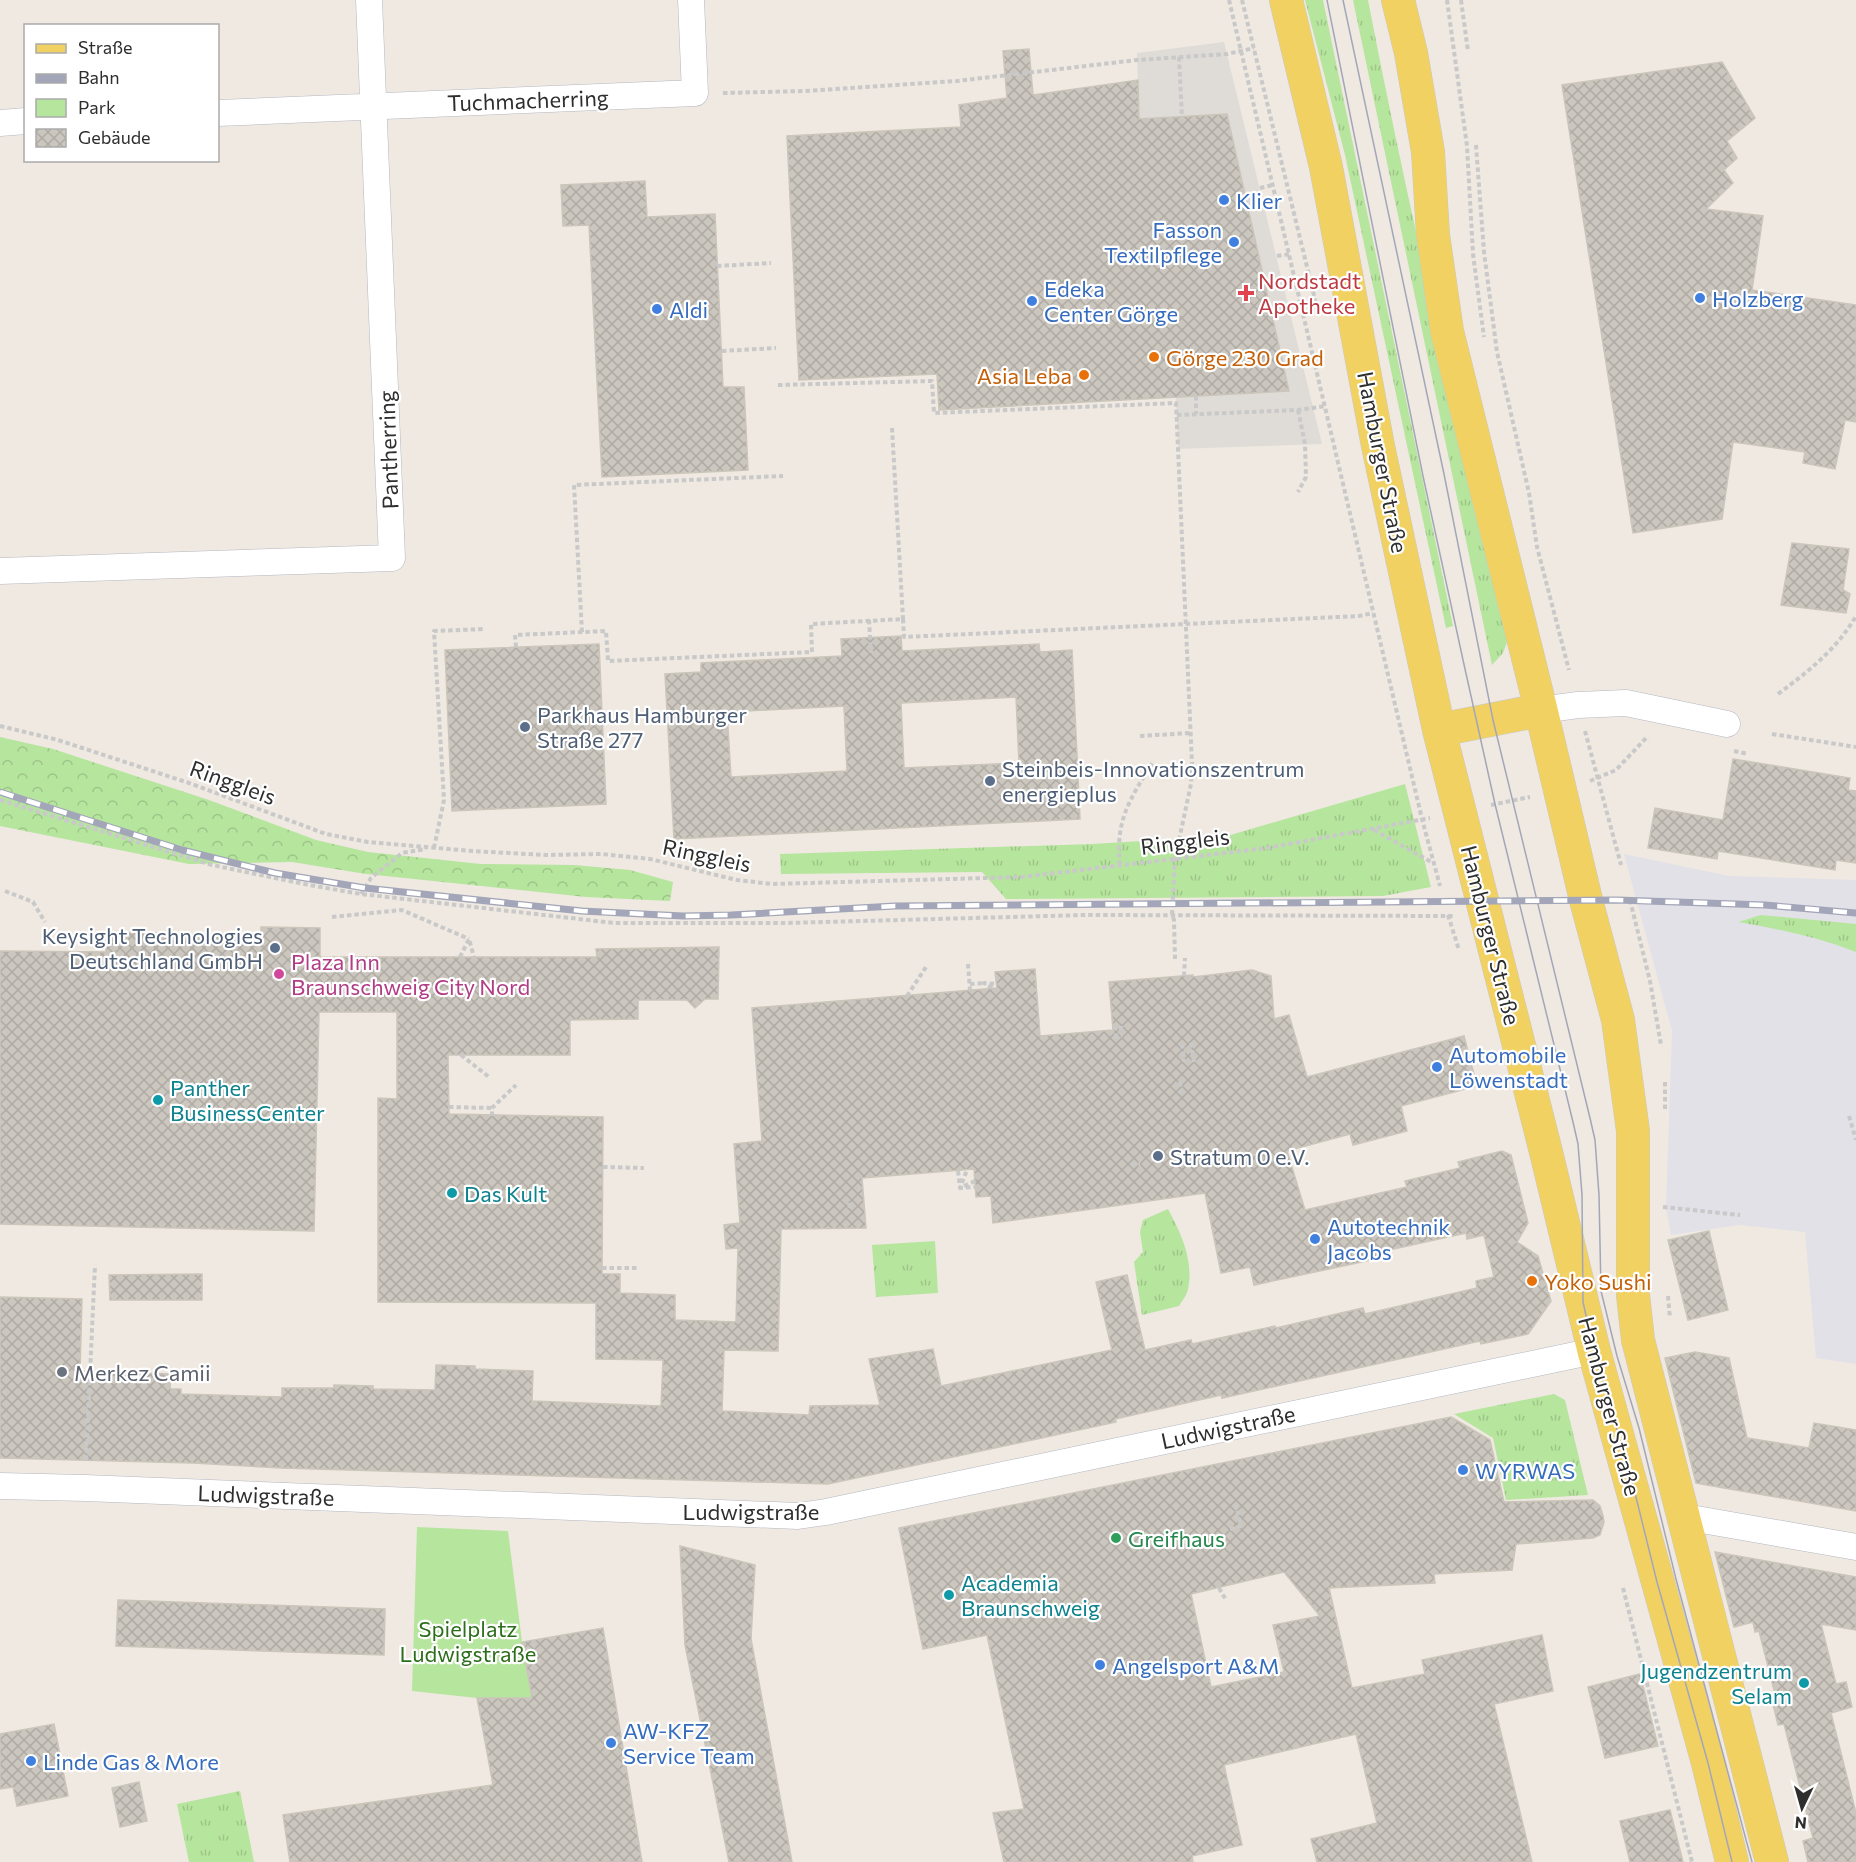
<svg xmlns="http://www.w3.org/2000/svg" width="1856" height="1862" font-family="Commissioner,sans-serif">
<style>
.industrial{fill:#e3e1e8}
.grass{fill:url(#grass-tufts)}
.forest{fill:url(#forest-crowns)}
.park{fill:#b6e59e}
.plaza{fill:#dfdcd8}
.building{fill:url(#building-cross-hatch);stroke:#cbc5ba;stroke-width:1.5;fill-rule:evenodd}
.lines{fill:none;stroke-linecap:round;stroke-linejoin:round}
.minor-casing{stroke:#b4b7c1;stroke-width:27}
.primary-casing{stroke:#c9c9c9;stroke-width:34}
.path{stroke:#c9c9c9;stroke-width:4;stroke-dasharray:4.5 3;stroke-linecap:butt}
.minor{stroke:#fff;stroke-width:26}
.primary{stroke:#f2d163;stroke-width:33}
.tram{stroke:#a3a6b8;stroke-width:1.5}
.rail-casing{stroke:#a3a6b8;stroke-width:7}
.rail{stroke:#fff;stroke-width:4.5;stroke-dasharray:14;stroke-linecap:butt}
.shop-dot{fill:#3f7fe0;stroke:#fff;stroke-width:2}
.health-dot{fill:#e0444e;stroke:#fff;stroke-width:2}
.food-dot{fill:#e8710a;stroke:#fff;stroke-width:2}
.service-dot{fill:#5c6f8a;stroke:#fff;stroke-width:2}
.hotel-dot{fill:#d1479c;stroke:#fff;stroke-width:2}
.culture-dot{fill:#0f9aa8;stroke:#fff;stroke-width:2}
.worship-dot{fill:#6b7280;stroke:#fff;stroke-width:2}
.leisure-dot{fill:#2e9e5b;stroke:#fff;stroke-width:2}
.labels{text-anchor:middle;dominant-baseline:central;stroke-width:4.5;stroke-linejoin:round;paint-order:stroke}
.street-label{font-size:22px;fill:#2e2e2e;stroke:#fff}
.shop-label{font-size:22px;fill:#366cbe;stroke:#fff;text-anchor:start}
.health-label{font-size:22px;fill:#be3a42;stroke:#fff;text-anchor:start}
.food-label{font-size:22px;fill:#c56008;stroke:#fff;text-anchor:start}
.service-label{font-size:22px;fill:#4e5e75;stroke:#fff;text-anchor:start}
.hotel-label{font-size:22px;fill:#b23c85;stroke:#fff;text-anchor:start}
.culture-label{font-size:22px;fill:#0d838f;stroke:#fff;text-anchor:start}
.worship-label{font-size:22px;fill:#5b616d;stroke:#fff;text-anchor:start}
.leisure-label{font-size:22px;fill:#27864d;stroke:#fff;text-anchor:start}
.park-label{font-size:22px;fill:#2c6e1b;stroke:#fff}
</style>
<defs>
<pattern id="grass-tufts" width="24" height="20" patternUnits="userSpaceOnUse" patternTransform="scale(1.5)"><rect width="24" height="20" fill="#b6e59e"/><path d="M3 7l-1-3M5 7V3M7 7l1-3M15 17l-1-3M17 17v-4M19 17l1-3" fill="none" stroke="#9dc588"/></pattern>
<pattern id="forest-crowns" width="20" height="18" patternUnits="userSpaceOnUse" patternTransform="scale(1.5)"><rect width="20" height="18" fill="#b6e59e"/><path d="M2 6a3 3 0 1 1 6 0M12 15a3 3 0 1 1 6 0" fill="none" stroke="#9dc588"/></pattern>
<pattern id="building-cross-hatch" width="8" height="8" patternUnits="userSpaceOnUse" patternTransform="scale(1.5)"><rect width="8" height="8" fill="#cbc7bf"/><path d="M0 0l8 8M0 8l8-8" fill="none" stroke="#afaba4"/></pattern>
</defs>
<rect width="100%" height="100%" fill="#efe9e1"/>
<path class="industrial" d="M1624 854 1729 876 1856 880V1364L1816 1358 1805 1232 1739 1225 1671 1235 1666 1207 1672 1031Z"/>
<path class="grass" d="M1305 0H1323L1453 626 1446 628 1345 155Z
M1353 0H1368C1409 213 1459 423 1510 634L1503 653 1492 665Z
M1405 784 1431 887 1383 896 1006 899 982 872 781 874 780 854 1092 844 1227 836Z
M1761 915 1856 924V952C1818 937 1779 929 1738 922Z
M1168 1209C1181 1233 1194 1261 1188 1289 1187 1295 1182 1301 1179 1306L1142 1315 1134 1262 1143 1252 1140 1232 1143 1220Z
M935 1241 938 1293 876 1297 872 1245Z
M1554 1394 1565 1400 1588 1495 1506 1500 1493 1438 1454 1414Z
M240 1791 254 1862H189L177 1804Z"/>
<path class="forest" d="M0 737 53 749 209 800 316 840 368 852 481 864 574 865 630 870 673 882 670 901 586 897 366 874 292 862 189 864 0 826Z"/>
<path class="park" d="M417 1527 508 1531 522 1642 532 1698H477L412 1691Z"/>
<path class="plaza" d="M1224 42 1322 444 1178 449 1176 397 1289 391 1227 115 1139 119 1137 53Z"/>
<path class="building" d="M1029 49 1033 95 1138 80 1139 119 1227 114 1289 391 939 410 937 374 799 380 787 136 961 127 959 105 1007 98 1003 51Z
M1722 62 1755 118 1727 141 1737 158 1724 170 1733 183 1706 209 1763 216 1752 290 1856 305V422L1845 420 1835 469 1803 463 1805 452 1733 442 1722 519 1633 533 1562 85Z
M645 181 647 217 715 214 723 387H744L748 470 602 477 589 225 563 226 561 185Z
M1792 543 1849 549 1843 590 1850 594 1846 613 1781 605Z
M901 636 902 651 1039 644 1040 652 1072 650 1080 819 674 839 665 674 701 672V663L842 656 841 639ZM1016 697 1019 763 904 768 901 703ZM844 706 847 771 731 777 727 712Z
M599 644 606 804 452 811 445 650Z
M1733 759 1850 778 1848 790 1856 791V863L1836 860 1835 870 1718 851 1717 859 1648 848 1655 808 1723 820Z
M261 927 320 928V957H597L596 949 719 947 718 999H705L695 1008 687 1000H638V1019L570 1020V1055H448L449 1114 603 1117 602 1274H620V1293L675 1295V1320L736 1322 738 1248 726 1249 724 1225 740 1223 734 1144 762 1141 752 1008 997 988 995 972 1035 969 1040 1036 1113 1030 1109 982 1193 975V977L1252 970 1271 976 1274 1019 1289 1015 1307 1077 1464 1036 1477 1086 1401 1106 1407 1131 1353 1145 1350 1134 1287 1151 1305 1210 1407 1187 1405 1181 1460 1168 1458 1162 1502 1151 1511 1155 1528 1223 1517 1242 1538 1256 1551 1301 1528 1334 1481 1344 1480 1341 1222 1398 1221 1395 1115 1419 1116 1422 828 1484 281 1468 193 1463 0 1458V1297L82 1299 80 1371 171 1374 170 1389H181V1394L282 1397V1388H334V1385L373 1386V1389L435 1390 436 1365 475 1366V1369L533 1371 532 1401 661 1406 663 1360 596 1359V1303L378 1302V1098L397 1099V1012H319L314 1231 0 1224V951L106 952 107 932 261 935ZM974 1169 976 1197 991 1196 993 1223 1205 1193 1221 1273 1250 1267 1254 1285 1390 1256 1389 1250 1466 1233 1467 1239 1484 1235 1494 1277 1476 1281 1477 1288 1365 1314 1363 1308 1276 1328 1275 1326 1192 1344 1191 1340 1145 1350 1127 1275 1096 1282 1112 1350 941 1386 933 1349 869 1359 880 1405 810 1406 809 1415 722 1411 724 1350 778 1351 781 1229 866 1228 862 1178Z
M1709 1231 1728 1310 1688 1320 1668 1240Z
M202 1274V1300H110L109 1275Z
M1695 1352 1729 1358 1747 1438 1809 1448 1814 1423 1856 1430V1511L1696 1483 1665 1358Z
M1451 1417 1490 1440 1504 1502 1593 1500 1600 1506 1603 1516 1604 1522 1600 1535 1593 1538 1516 1544 1512 1570 1434 1574 1435 1583 1329 1588 1352 1688 1425 1674 1422 1660 1542 1635 1553 1691 1494 1704 1532 1862H1317L1311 1839 1377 1823 1356 1734 1224 1765 1242 1845 1192 1856 1193 1862H1004L993 1813 1024 1809 987 1635 923 1649 899 1528ZM1284 1572 1320 1616 1273 1625 1284 1672 1211 1687 1191 1594Z
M680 1546 755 1565 751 1639 792 1862H729L685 1645Z
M1715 1552 1856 1577V1630L1821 1624 1836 1684 1846 1682 1852 1707 1831 1713 1856 1813V1862H1808L1803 1841 1813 1838 1784 1724 1778 1725 1771 1696 1775 1694 1759 1631 1755 1632 1753 1622 1734 1627Z
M118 1600 385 1609 384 1655 116 1646Z
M603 1628 642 1862H290L283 1815 493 1785 477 1698H532L522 1642Z
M1640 1674 1658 1746 1605 1758 1588 1687Z
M54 1724 68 1796 17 1806 13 1787 0 1789V1734Z
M139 1782 147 1821 120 1827 112 1788Z
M1670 1810 1683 1862H1630L1620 1821Z"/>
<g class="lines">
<defs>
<path id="minor" d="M218 113 695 93 691 0
M0 123 26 121
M0 571 392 558 369 0
M1541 710 1578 705 1626 703 1727 724
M0 1486 85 1488 798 1516 826 1512 1594 1351
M1685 1517 1856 1547"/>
<path id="primary" d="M1286 0 1326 167 1378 446 1439 730 1546 1152 1594 1351 1708 1763 1732 1862
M1398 0 1411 53 1428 152 1433 235 1447 331 1541 710 1586 900 1618 1020 1633 1131V1295L1638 1340 1772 1862
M1439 730 1541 710"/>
</defs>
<use href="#minor" class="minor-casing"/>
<use href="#primary" class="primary-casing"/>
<path class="path" d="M1229 0 1422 819 1440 886
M1242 0 1318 312
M1447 0 1467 146 1473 254 1484 337
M1461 0 1468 51
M1179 57 1182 117
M723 93 805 91 957 81 1137 60 1227 54 1254 48
M1476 145 1484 252 1497 352 1529 493 1537 547 1569 670
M1260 188 1273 185
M1277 256 1290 254
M717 266 771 263
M722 351 776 348
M778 385 932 381 934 413 1176 403 1192 764 1191 784 1175 859 1172 915 1174 920 1175 959
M1196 396V414
M1298 410 1305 444 1306 477 1298 492
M1177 415 1298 410 1326 406
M892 428 903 619
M869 620 871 653
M582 632 574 485 783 476
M516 647 515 635 606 631 608 661 812 652 811 624 903 619 904 637 1359 616 1373 613
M1778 694C1809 671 1837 649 1856 616
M0 726 58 740 189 783 326 834 368 842 472 851 545 855 602 854 650 859 737 880 772 884 1021 877 1267 848 1430 818
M1585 731 1621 865
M1772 734 1856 747
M1140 736 1191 733
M1734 751 1748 754
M1590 781 1616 770 1646 738H1649
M0 800 212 865 309 885 361 894 614 923H787L1085 915 1454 916
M1491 805 1530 797
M1374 830 1433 863
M434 848 444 800 434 631 485 629
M1120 865C1115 820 1130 799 1153 762
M5 891 33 902 45 922
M361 894 371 878 402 853 426 849
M1630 900 1650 981 1661 1045
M1448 915 1459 950
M332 917 402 910 469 939
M460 957 469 939 474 957
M968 964 970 990
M1184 976 1185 958
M970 984 984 983
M992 988 984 983 996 984
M907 996 926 967
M1115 1026 1116 1036H1122
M1121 1026V1031
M1191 1043 1194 1062
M1182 1044 1184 1062
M461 1055 489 1077
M1180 1082 1181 1095
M449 1107 492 1108
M1665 1109V1079
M492 1116V1108L516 1085
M1849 1116 1856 1140
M1131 1165 1140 1164
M603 1167 644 1168
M958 1171 960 1188 967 1170
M975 1181 960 1188 975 1187
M849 1203 850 1209
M1663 1207 1740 1215
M602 1268H637
M1668 1296 1670 1318
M86 1460 95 1265
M1230 1529 1241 1526 1236 1505
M1219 1588 1226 1600
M1623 1588 1692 1862"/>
<use href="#minor" class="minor"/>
<use href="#primary" class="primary"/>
<path class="tram" d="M1327 0 1423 476 1465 669 1495 804 1573 1122 1578 1144 1582 1195 1583 1302 1594 1351 1632 1481 1657 1582 1708 1763 1732 1862
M1343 0 1444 474 1493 720 1590 1118 1595 1140 1599 1195 1601 1291 1617 1356 1639 1428 1676 1579 1752 1862"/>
<defs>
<path id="rail" d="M0 792 182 850 275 873 365 888 582 911 683 916 731 915 895 906 1617 900 1765 905 1856 913"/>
</defs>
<use href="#rail" class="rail-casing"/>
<use href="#rail" class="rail"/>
</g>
<g class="shop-dot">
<circle cx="1224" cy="200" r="6"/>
<circle cx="1234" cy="242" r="6"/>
<circle cx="1700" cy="298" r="6"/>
<circle cx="1032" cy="301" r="6"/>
<circle cx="657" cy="309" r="6"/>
<circle cx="1437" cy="1067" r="6"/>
<circle cx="1315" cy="1239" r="6"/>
<circle cx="1463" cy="1470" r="6"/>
<circle cx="1100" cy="1665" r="6"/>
<circle cx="611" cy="1743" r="6"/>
<circle cx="31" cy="1761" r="6"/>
</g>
<path class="health-dot" d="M1243 284h6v6h6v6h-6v6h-6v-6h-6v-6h6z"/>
<g class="food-dot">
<circle cx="1154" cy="357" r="6"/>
<circle cx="1084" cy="375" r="6"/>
<circle cx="1532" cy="1281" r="6"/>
</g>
<g class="service-dot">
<circle cx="525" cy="727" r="6"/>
<circle cx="990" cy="781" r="6"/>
<circle cx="275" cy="948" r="6"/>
<circle cx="1158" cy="1156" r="6"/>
</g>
<circle class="hotel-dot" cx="279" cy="974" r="6"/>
<g class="culture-dot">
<circle cx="158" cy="1100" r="6"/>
<circle cx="452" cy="1193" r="6"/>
<circle cx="949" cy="1595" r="6"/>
<circle cx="1804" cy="1683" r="6"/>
</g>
<circle class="worship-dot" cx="62" cy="1372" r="6"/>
<circle class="leisure-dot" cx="1116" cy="1538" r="6"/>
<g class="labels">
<g class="street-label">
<text transform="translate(528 100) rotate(-2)">Tuchmacherring</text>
<text transform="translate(388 450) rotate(-92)">Pantherring</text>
<text transform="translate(1383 462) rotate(79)">Hamburger Straße</text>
<text transform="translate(233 782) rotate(20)">Ringgleis</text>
<text transform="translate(1185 841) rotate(-7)">Ringgleis</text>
<text transform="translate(707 855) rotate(12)">Ringgleis</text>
<text transform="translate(1491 935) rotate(76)">Hamburger Straße</text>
<text transform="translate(1610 1406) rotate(75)">Hamburger Straße</text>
<text transform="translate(1228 1427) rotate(-12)">Ludwigstraße</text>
<text transform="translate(266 1495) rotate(2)">Ludwigstraße</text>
<text x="751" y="1511">Ludwigstraße</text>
</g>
<g class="shop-label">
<text x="1236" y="200">Klier</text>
<text x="1222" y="229" text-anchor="end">Fasson<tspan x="1222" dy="25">Textilpflege</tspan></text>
<text x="1044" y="288">Edeka<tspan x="1044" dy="25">Center Görge</tspan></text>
<text x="1712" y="298">Holzberg</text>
<text x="669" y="309">Aldi</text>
<text x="1449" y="1054">Automobile<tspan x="1449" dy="25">Löwenstadt</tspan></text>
<text x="1327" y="1226">Autotechnik<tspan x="1327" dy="25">Jacobs</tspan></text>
<text x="1475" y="1470">WYRWAS</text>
<text x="1112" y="1665">Angelsport A&amp;M</text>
<text x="623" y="1730">AW-KFZ<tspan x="623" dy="25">Service Team</tspan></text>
<text x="43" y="1761">Linde Gas &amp; More</text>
</g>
<g class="health-label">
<text x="1258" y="280">Nordstadt<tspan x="1258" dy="25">Apotheke</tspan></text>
</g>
<g class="food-label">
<text x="1166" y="357">Görge 230 Grad</text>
<text x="1072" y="375" text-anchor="end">Asia Leba</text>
<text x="1544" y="1281">Yoko Sushi</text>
</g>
<g class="service-label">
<text x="537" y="714">Parkhaus Hamburger<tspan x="537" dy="25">Straße 277</tspan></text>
<text x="1002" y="768">Steinbeis-Innovationszentrum<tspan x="1002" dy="25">energieplus</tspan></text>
<text x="263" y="935" text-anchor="end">Keysight Technologies<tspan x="263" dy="25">Deutschland GmbH</tspan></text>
<text x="1170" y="1156">Stratum 0 e.V.</text>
</g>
<g class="hotel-label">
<text x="291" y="961">Plaza Inn<tspan x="291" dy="25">Braunschweig City Nord</tspan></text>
</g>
<g class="culture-label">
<text x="170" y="1087">Panther<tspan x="170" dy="25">BusinessCenter</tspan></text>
<text x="464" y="1193">Das Kult</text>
<text x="961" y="1582">Academia<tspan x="961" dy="25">Braunschweig</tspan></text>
<text x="1792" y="1670" text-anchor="end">Jugendzentrum<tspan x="1792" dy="25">Selam</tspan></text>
</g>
<g class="worship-label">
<text x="74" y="1372">Merkez Camii</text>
</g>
<g class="leisure-label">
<text x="1128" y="1538">Greifhaus</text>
</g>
<g class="park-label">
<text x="468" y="1628">Spielplatz<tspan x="468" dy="25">Ludwigstraße</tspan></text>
</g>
</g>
<rect x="24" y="24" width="195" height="138" fill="#ffffff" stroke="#ababab" stroke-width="1.5"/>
<rect x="36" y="44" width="30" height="9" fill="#f2d163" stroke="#ababab" stroke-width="1.5"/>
<text x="78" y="54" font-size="18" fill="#2e2e2e">Straße</text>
<rect x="36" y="74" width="30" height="9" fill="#a3a6b8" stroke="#ababab" stroke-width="1.5"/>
<text x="78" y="84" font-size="18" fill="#2e2e2e">Bahn</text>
<rect x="36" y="99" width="30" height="18" fill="#b6e59e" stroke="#ababab" stroke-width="1.5"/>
<text x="78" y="114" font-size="18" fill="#2e2e2e">Park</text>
<rect x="36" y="129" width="30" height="18" fill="url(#building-cross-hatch)" stroke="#ababab" stroke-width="1.5"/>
<text x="78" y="144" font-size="18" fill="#2e2e2e">Gebäude</text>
<g transform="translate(1802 1808) rotate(185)" stroke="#ffffff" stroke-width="4.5" paint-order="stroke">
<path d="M0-4.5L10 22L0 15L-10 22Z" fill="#2e2e2e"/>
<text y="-9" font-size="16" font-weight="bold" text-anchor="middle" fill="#2e2e2e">N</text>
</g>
</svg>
